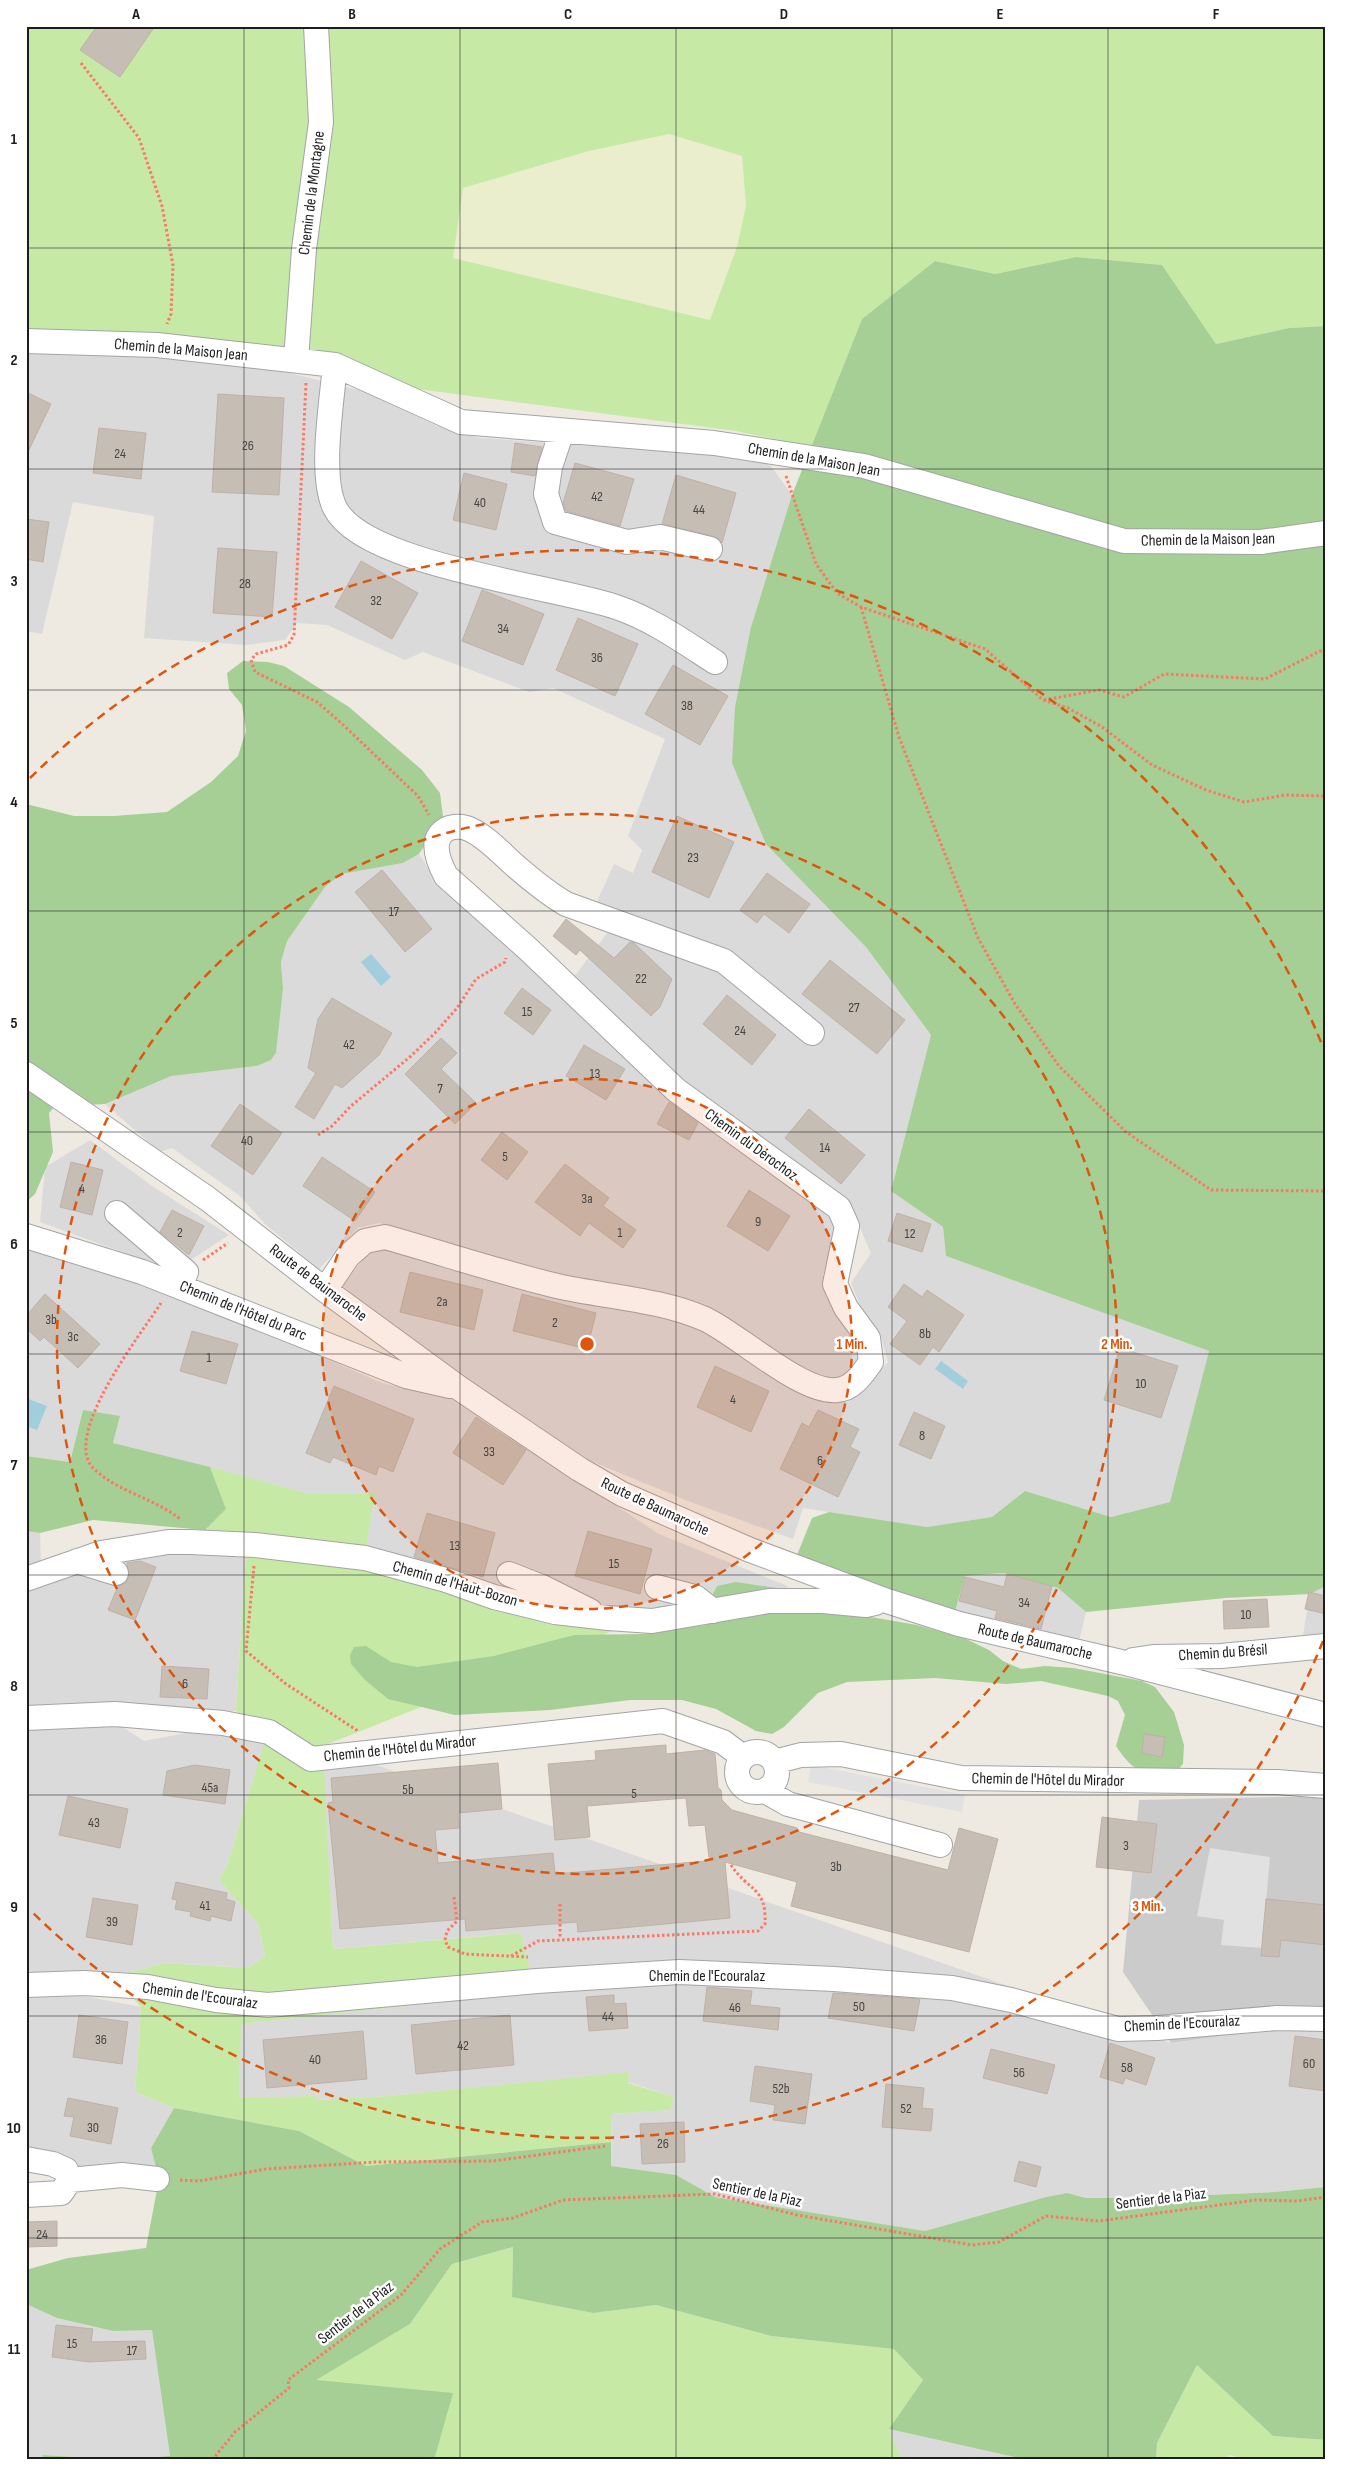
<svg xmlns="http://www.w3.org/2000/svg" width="1352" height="2486" font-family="'Sofia Sans Condensed',sans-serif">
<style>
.residential{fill:#dbdada}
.religious{fill:#cbcbcb}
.farmland{fill:#ebeecc}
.grass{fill:#c6eaa6;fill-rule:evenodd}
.forest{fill:#a5cf95}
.parking{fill:#e1e1e1}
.water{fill:#a1cedd}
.building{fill:#c6bdb5;stroke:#c0b1a4}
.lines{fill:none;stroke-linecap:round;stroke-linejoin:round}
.minor-casing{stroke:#a4a4a4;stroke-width:26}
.path{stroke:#fd7764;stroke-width:3;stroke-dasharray:2.5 2.5;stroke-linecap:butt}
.minor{stroke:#fff;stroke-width:24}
.grid{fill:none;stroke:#1d1d1d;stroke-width:1;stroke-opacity:0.55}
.ring{fill:none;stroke:#de560d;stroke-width:2.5;stroke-dasharray:9 6}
.labels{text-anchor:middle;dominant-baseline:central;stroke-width:5;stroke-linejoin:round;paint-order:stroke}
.number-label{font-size:14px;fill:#474543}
.street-label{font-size:16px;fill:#1d1d1d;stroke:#fff}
.centre{fill:#de560d;stroke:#fff;stroke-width:2.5}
.ring-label{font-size:15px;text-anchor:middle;font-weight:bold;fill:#de560d;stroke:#fff;stroke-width:5;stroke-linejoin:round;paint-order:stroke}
.neatline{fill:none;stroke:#1d1d1d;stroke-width:2}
.grid-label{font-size:16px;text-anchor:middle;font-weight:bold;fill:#1d1d1d}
</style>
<rect width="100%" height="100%" fill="#eeeae2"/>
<path class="residential" d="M26 350 166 358 281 371 362 391 437 426 480 438 753 457 771 466 792 495 751 627 866 947 931 1035 891 1191 943 1227 946 1256 1209 1351 1171 1502 1111 1517 1025 1491 992 1517 927 1527 803 1508 793 1539 688 1501 591 1461 400 1336 343 1286 370 1250 389 1249 675 1318 720 1335 809 1397 849 1402 888 1362 881 1337 866 1320 851 1283 871 1253 851 1207 691 1089 574 977 620 916 595 906 614 864 633 873 642 850 628 836 665 739 553 688 529 692 423 652 405 660 327 625 297 623 285 640 247 645 144 638 154 516 73 502 42 634 26 631Z
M419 854 443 891 513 945 831 1214 837 1232 823 1275 826 1297 859 1340 860 1361 839 1382 819 1379 732 1325 704 1304 561 1277 379 1223 358 1228 319 1269 265 1224 240 1196 172 1148 160 1152 105 1104 171 1075 257 1066 271 1060 276 1053 283 989 281 962 287 941 325 887 341 874 403 863Z
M90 1140 152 1186 229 1235 174 1271 40 1222 45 1167Z
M26 1246 207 1306 382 1383 458 1400 659 1534 790 1587 650 1616 557 1605 365 1553 374 1494 306 1493 113 1443 120 1417 83 1410 70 1462 26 1456Z
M26 1531 40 1533 41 1568 26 1574Z
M170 1551 246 1554 236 1711 116 1707 26 1712V1588L114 1557Z
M1004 1573 1058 1588 1086 1612 1078 1646 954 1615 965 1576Z
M1326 1586V1641H1302L1310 1594Z
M112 1720 144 1741 202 1730 265 1739 228 1863 219 1880 258 1924 265 1956 248 1968 165 1963 113 1977 81 1972 33 1973 26 1968V1725Z
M322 1746 1171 2043 1270 2029 1326 2028V2187L1275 2192 1141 2198H1086L1067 2193 1046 2197 925 2231 715 2197 676 2175 611 2166 612 2114 670 2110 674 2097 628 2082 630 2073 389 2096 317 2100 316 2096 239 2099 240 2024 535 1992 520 1933 333 1949Z
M84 1996 141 2007 135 2092 174 2108 151 2148 159 2179 105 2173 80 2167 55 2151 26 2150V1997Z
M26 2304 57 2318 113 2331 152 2329 170 2457 118 2460 44 2455 43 2460H26Z
M889 2429 1028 2460H902Z"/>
<path class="religious" d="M1326 1796V2028L1270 2029 1171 2043 1123 1972 1139 1800Z"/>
<path class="farmland" d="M669 134 742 156 746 206 737 247 710 320 453 258 463 188 589 151Z"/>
<path class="grass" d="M26 26H1326V326L1289 328 1216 344 1162 265 1076 257 995 274 935 261 862 319 811 447 736 431 281 371 166 358 26 350ZM669 134 742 156 746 206 737 247 710 320 453 258 463 188 589 151Z
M210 1467 306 1493 375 1494 365 1552 557 1605 650 1616 323 1746 333 1949 521 1933 535 1992 241 2024 239 2098 316 2096 317 2100 389 2096 630 2072 628 2083 674 2097 670 2110 612 2114 611 2142 366 2166 299 2131 174 2108 135 2092 141 2007 113 1977 165 1963 248 1968 265 1956 258 1924 219 1880 228 1863 265 1739 236 1711 246 1554 205 1530 226 1509Z
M513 2247 512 2296 593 2313 656 2305 771 2336 894 2349 923 2380 889 2429 902 2460H229L315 2380 410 2324 452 2264Z
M1197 2365 1273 2436 1326 2440V2460H1248L1229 2455 1227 2460H1156L1157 2443Z"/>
<path class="forest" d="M1076 257 1162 265 1216 344 1289 328 1326 326V1586L1310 1594 1225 1598 1086 1612 1058 1588 1004 1573 965 1576 954 1615 797 1555 812 1518 829 1512 927 1527 992 1517 1025 1491 1111 1517 1170 1502 1209 1351 946 1256 943 1227 891 1191 931 1035 866 947 766 844 732 763 735 707 751 627 792 495 862 319 935 261 995 274Z
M243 661 268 662 284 666 349 707 422 770 440 793 443 817 419 854 403 863 341 874 325 887 287 941 281 962 283 989 276 1053 271 1060 257 1066 171 1076 105 1104 54 1107 49 1113 53 1152 35 1194 26 1202V804L74 816H114L167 812 211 782 238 756 246 731 242 705 229 689 227 673Z
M83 1410 120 1416 113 1443 210 1467 226 1509 205 1530 93 1520 40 1533 26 1531V1456L70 1462Z
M736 1582 810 1593 871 1617 917 1625 966 1639 989 1650 1003 1661 1021 1669 1045 1666 1073 1668 1142 1681 1155 1687 1174 1712 1184 1745 1183 1764 1176 1772C1144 1774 1135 1775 1116 1746L1125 1715 1118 1701 1108 1696 1041 1681 1006 1684 935 1678 847 1682 818 1693 784 1727 772 1734 756 1731 716 1709 682 1700H630L550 1710 455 1715 388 1699 365 1680 351 1664 350 1655 354 1647 366 1646 391 1662 417 1667 494 1656 574 1635 643 1634 706 1625 713 1620V1594L717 1586Z
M174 2108 299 2131 366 2166 611 2142V2166L676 2175 715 2197 925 2231 1046 2197 1067 2193 1086 2198H1141L1275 2192 1326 2187V2440L1273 2436 1197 2365 1157 2443 1156 2460H1028L889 2429 923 2380 894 2349 771 2336 656 2305 593 2313 512 2297 513 2247 452 2264 410 2324 316 2380 453 2393 434 2460H122L170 2456 152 2330 113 2331 57 2318 26 2304V2270L68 2258 146 2248 159 2179 151 2148Z
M43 2455 118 2460H43Z"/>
<path class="parking" d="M811 1765 965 1795 962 1812 808 1782Z
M1210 1848 1270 1857 1262 1948 1221 1945 1224 1920 1197 1916Z"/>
<path class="water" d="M371 954 391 977 381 986 361 962Z
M941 1361 968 1381 963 1389 935 1369Z
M26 1398 47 1406 37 1430 26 1426Z"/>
<path class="building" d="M97 26H155L120 77 80 50Z
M26 392 51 404 26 456Z
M218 394 284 398 279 495 212 492Z
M99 428 146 433 141 479 93 473Z
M515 443 542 447 535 476 511 472Z
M575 463 634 479 620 526 566 511 563 503Z
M464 473 507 484 496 530 453 520Z
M676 475 736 493 722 543 713 536 662 524Z
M26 519 49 522 43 562 26 559Z
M218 548 277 552 272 617 213 613Z
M361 561 418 593 392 639 335 607Z
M482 590 544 614 523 665 462 641Z
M578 618 638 644 615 696 556 670Z
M673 665 728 696 700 745 645 714Z
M677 816 734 842 709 898 652 872Z
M382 870 432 929 405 952 355 892Z
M767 873 810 904 789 933 764 914 757 923 740 910Z
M566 919 614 958 630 942 634 943 672 979 660 1007 651 1016 580 950 576 955 553 936Z
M830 960 905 1020 877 1054 802 994Z
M522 988 551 1010 533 1035 504 1013Z
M727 995 776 1035 752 1065 703 1024Z
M332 998 392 1033 379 1055 342 1088 335 1084 314 1119 295 1107 316 1073 308 1068 318 1019Z
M441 1038 457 1053 441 1069 476 1103 455 1124 405 1074Z
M584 1045 625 1069 606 1100 566 1076Z
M669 1102 698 1123 689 1140 657 1124Z
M240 1104 282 1133 253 1175 211 1146Z
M809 1109 865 1155 841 1184 785 1138Z
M502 1132 528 1152 507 1180 481 1160Z
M322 1157 375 1192 355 1221 303 1186Z
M71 1162 103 1170 92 1215 60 1207Z
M565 1164 609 1198 603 1206 636 1230 623 1248 589 1223 580 1236 535 1202Z
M749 1190 790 1216 768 1251 727 1226Z
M172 1210 204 1226 189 1255 160 1232Z
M897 1213 931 1224 922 1252 888 1241Z
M410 1272 483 1290 474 1330 400 1312Z
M904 1284 922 1297 927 1290 964 1315 939 1352 933 1347 920 1365 890 1344 907 1321 888 1307Z
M45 1294 100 1344 78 1368 44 1337 40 1341 26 1328V1316Z
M522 1294 596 1313 587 1349 513 1331Z
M192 1331 238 1344 226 1384 180 1371Z
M1120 1348 1178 1366 1161 1418 1104 1400Z
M715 1366 769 1391 751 1432 697 1407Z
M334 1386 414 1419 393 1472 379 1466 376 1475 333 1457 330 1463 306 1453Z
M818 1410 859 1429 850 1447 860 1452 838 1497 780 1469 802 1423 809 1427Z
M914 1412 945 1426 931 1459 899 1445Z
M476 1417 526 1450 503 1485 453 1453Z
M427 1513 495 1533 483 1577 414 1557Z
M588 1531 652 1549 640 1594 575 1576Z
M140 1561 156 1567 135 1620 108 1610 118 1586 125 1583 129 1577 127 1563Z
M1007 1574 1052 1586 1041 1629 995 1618 997 1611 959 1601 965 1577 1004 1587Z
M1309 1592 1326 1596V1614L1305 1609Z
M1267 1599 1269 1627 1224 1629 1223 1601Z
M162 1666 209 1669 207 1699 160 1697Z
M1144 1734 1165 1737 1162 1757 1142 1753Z
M666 1745V1754L705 1750 715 1754 718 1788 721 1790 722 1800 732 1810 797 1828 799 1832 948 1870 959 1828 998 1839 969 1952 791 1906 797 1882 725 1862 730 1918 578 1932 577 1922 466 1931 465 1919 340 1929 328 1803 333 1802 331 1778 498 1763 502 1809 458 1813 459 1828 435 1830 438 1863 553 1853 555 1874 717 1860 709 1857 705 1825 689 1826 686 1798 587 1806 590 1837 555 1840 548 1764 596 1760 595 1751Z
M195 1765 230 1770 225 1804 163 1795 167 1771Z
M68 1796 128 1809 120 1848 59 1835Z
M1102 1817 1157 1824 1151 1873 1096 1867Z
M176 1882 227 1893 226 1899 235 1902 231 1921 211 1916 210 1921 190 1916 191 1912 175 1909 177 1900 172 1899Z
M93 1898 138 1905 132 1945 86 1937Z
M1266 1899 1326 1905V1945L1281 1940 1279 1957 1261 1956Z
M707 1987 752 1991 750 2005 780 2008 778 2030 703 2021Z
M833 1993 920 1999 914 2031 828 2018Z
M614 1995V2004L626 2003 628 2028 589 2031 586 1997Z
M79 2015 128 2022 122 2064 73 2057Z
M510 2015 514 2065 416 2074 411 2025Z
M363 2031 367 2079 267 2088 263 2040Z
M1295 2036 1326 2040V2091L1289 2086Z
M1110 2043 1155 2058 1146 2085 1125 2078 1123 2084 1100 2077Z
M991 2049 1055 2065 1047 2094 983 2078Z
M755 2066 812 2074 805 2124 773 2120 775 2105 750 2101Z
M886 2084 924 2088 922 2108 933 2109 931 2131 882 2127Z
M68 2098 118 2108 111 2144 70 2136 74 2117 64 2116Z
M684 2122 685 2162 642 2164 640 2124Z
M1019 2161 1041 2167 1036 2187 1014 2181Z
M57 2221V2246L26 2247V2222Z
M56 2325 93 2329 91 2342 145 2341 146 2359 89 2362 52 2357Z"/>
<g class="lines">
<defs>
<path id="minor" d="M26 341 157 345 335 365 461 422 714 443 864 466 1124 541 1261 542 1326 533
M296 360 304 249 321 122 316 26
M335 365C332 401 319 476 335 508 363 565 554 586 616 607 652 619 684 642 715 662
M562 431 550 467 546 494 555 522 627 542 660 537 710 549
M26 1074 208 1199 325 1290 459 1388 579 1469 622 1494 750 1550 887 1601 959 1624 1121 1662 1326 1715
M117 1213 186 1272 181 1286
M26 1236 142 1272 406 1376 450 1386
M325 1290 348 1256 365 1241 385 1237C442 1253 499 1272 557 1286 606 1297 659 1299 705 1319 739 1335 802 1394 837 1390 853 1389 863 1373 871 1362L868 1338 846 1308 835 1284 847 1226 839 1208 676 1090 527 948 446 876C438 861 429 839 447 829 453 826 463 826 469 829 485 836 499 851 511 862 529 878 546 892 566 904L724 961 812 1033
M77 1561 116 1573
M509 1574 542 1587 590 1611
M26 1579 101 1553 168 1542H190L255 1545 365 1558 446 1580 494 1597 555 1612 608 1618 652 1621 769 1601H823L866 1605 875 1603
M657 1587 695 1597 713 1611
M1133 1660 1153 1657 1221 1656 1326 1646
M26 1718 115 1714 223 1723 269 1732 311 1759 663 1721 723 1742 743 1757
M737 1772a20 20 0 1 1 40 0a20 20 0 1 1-40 0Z
M774 1762 801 1755 841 1754 961 1778 1277 1782 1326 1786
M765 1791 788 1804 940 1845
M26 1985 84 1983 148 1987 216 2000 268 2005 537 1981 679 1972 834 1979 952 1988 1011 2000 1118 2029 1157 2028 1277 2018 1326 2019
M26 2159 53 2164 66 2170 70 2180 61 2193 26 2195
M70 2180 122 2175 157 2179"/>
</defs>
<use href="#minor" class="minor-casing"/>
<path class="path" d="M81 63 139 138 162 206 173 265 171 314 167 324
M306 383 294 635 288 645 256 654 251 660 255 672 317 702 339 721 418 796 429 815
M786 476 816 564 837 593 861 607 985 649 1043 700 1068 708 1102 727 1152 765 1206 790 1244 802 1286 795 1326 796
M861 607 899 737 978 938 1015 1004 1059 1066 1126 1132 1211 1190 1326 1191
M1044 700 1099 690 1124 697 1164 674 1265 679 1326 648
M318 1135 332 1126 351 1106 411 1056 435 1033 457 1008 476 979 505 962 506 958
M203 1260 228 1243
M161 1303C141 1334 60 1437 94 1469 118 1492 154 1498 180 1519
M254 1566 246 1651 286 1684 358 1731
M454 1897 457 1921 447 1931 445 1940 448 1947 465 1954 528 1957
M560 1904V1939
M511 1956 538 1941 758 1931 765 1924C767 1887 748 1891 731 1865
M180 2180 199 2181 266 2169 375 2162 493 2161 605 2146
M212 2460 235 2432 289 2388 288 2380 401 2295 440 2249 482 2222 513 2218 563 2200 715 2194 797 2215 972 2245 999 2242 1046 2216 1099 2221 1256 2200 1297 2201 1326 2197"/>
<use href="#minor" class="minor"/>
</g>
<path class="grid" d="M244 26V2460M460 26V2460M676 26V2460M892 26V2460M1108 26V2460M26 248H1326M26 469H1326M26 690H1326M26 911H1326M26 1132H1326M26 1354H1326M26 1575H1326M26 1795H1326M26 2016H1326M26 2238H1326"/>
<circle cx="587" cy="1344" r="265" fill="#de560d" fill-opacity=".12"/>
<g class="ring">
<circle cx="587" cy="1344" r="265"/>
<circle cx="587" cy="1344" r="530"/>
<path d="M1323 1641A794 794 0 0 1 30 1910M30 778A794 794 0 0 1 1323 1047"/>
</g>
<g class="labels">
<g class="number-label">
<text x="248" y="445">26</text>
<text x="120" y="453">24</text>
<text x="597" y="496">42</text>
<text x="480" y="502">40</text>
<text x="699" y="509">44</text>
<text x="245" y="583">28</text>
<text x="376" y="600">32</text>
<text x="503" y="628">34</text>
<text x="597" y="657">36</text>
<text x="687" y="705">38</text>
<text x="693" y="857">23</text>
<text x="394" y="911">17</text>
<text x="641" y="978">22</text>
<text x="854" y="1007">27</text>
<text x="527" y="1011">15</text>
<text x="740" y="1030">24</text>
<text x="349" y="1044">42</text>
<text x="595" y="1073">13</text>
<text x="440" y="1088">7</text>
<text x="247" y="1140">40</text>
<text x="825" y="1147">14</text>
<text x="505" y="1156">5</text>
<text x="82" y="1188">4</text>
<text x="587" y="1198">3a</text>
<text x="758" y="1221">9</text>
<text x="180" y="1232">2</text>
<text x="620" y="1232">1</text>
<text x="910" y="1233">12</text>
<text x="442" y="1301">2a</text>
<text x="51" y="1319">3b</text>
<text x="555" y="1322">2</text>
<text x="925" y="1333">8b</text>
<text x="73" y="1336">3c</text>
<text x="209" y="1357">1</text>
<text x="1141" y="1383">10</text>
<text x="733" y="1399">4</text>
<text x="922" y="1435">8</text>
<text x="489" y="1451">33</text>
<text x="820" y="1460">6</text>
<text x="455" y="1545">13</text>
<text x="614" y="1563">15</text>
<text x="1024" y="1602">34</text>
<text x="1246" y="1614">10</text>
<text x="185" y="1683">6</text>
<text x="210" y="1787">45a</text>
<text x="408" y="1789">5b</text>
<text x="634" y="1793">5</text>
<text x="94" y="1822">43</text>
<text x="1126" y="1845">3</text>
<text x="836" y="1866">3b</text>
<text x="205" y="1905">41</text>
<text x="112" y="1921">39</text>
<text x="859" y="2006">50</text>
<text x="735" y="2007">46</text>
<text x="608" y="2016">44</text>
<text x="101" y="2039">36</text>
<text x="463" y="2045">42</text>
<text x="315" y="2059">40</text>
<text x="1309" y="2063">60</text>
<text x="1127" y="2067">58</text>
<text x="1019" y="2072">56</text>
<text x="781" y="2088">52b</text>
<text x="906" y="2108">52</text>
<text x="93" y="2127">30</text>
<text x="663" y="2143">26</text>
<text x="42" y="2234">24</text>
<text x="72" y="2343">15</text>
<text x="132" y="2350">17</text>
</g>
<g class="street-label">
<text transform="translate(312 193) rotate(-83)">Chemin de la Montagne</text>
<text transform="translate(181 350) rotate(5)">Chemin de la Maison Jean</text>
<text transform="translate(814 460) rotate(10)">Chemin de la Maison Jean</text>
<text transform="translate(1208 540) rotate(-1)">Chemin de la Maison Jean</text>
<text transform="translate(751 1145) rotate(36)">Chemin du Dérochoz</text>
<text transform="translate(318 1283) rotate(37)">Route de Baumaroche</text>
<text transform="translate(243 1311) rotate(22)">Chemin de l'Hôtel du Parc</text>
<text transform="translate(655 1507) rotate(25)">Route de Baumaroche</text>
<text transform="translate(455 1584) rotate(16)">Chemin de l'Haut-Bozon</text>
<text transform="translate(1035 1642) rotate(13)">Route de Baumaroche</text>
<text transform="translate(1223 1653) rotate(-4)">Chemin du Brésil</text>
<text transform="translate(400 1749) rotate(-6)">Chemin de l'Hôtel du Mirador</text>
<text transform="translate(1048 1780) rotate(1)">Chemin de l'Hôtel du Mirador</text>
<text x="707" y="1976">Chemin de l'Ecouralaz</text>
<text transform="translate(200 1996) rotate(8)">Chemin de l'Ecouralaz</text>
<text transform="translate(1182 2024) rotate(-3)">Chemin de l'Ecouralaz</text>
<text transform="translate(757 2193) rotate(12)">Sentier de la Piaz</text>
<text transform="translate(1161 2199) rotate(-7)">Sentier de la Piaz</text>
<text transform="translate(356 2313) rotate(-38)">Sentier de la Piaz</text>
</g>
</g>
<circle cx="587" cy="1344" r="8" class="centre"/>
<g class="ring-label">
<text x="852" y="1349">1 Min.</text>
<text x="1117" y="1349">2 Min.</text>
<text x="1148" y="1911">3 Min.</text>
</g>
<rect width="1352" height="2486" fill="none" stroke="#ffffff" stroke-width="55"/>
<rect x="28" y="28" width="1296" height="2430" class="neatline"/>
<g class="grid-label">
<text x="136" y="19">A</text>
<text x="352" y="19">B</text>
<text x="568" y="19">C</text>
<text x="784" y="19">D</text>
<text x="1000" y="19">E</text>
<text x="1216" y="19">F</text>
<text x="14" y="144">1</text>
<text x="14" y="365">2</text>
<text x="14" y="586">3</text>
<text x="14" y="807">4</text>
<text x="14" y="1028">5</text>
<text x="14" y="1249">6</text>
<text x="14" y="1470">7</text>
<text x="14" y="1691">8</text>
<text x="14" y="1912">9</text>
<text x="14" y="2133">10</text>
<text x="14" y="2354">11</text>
</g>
</svg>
